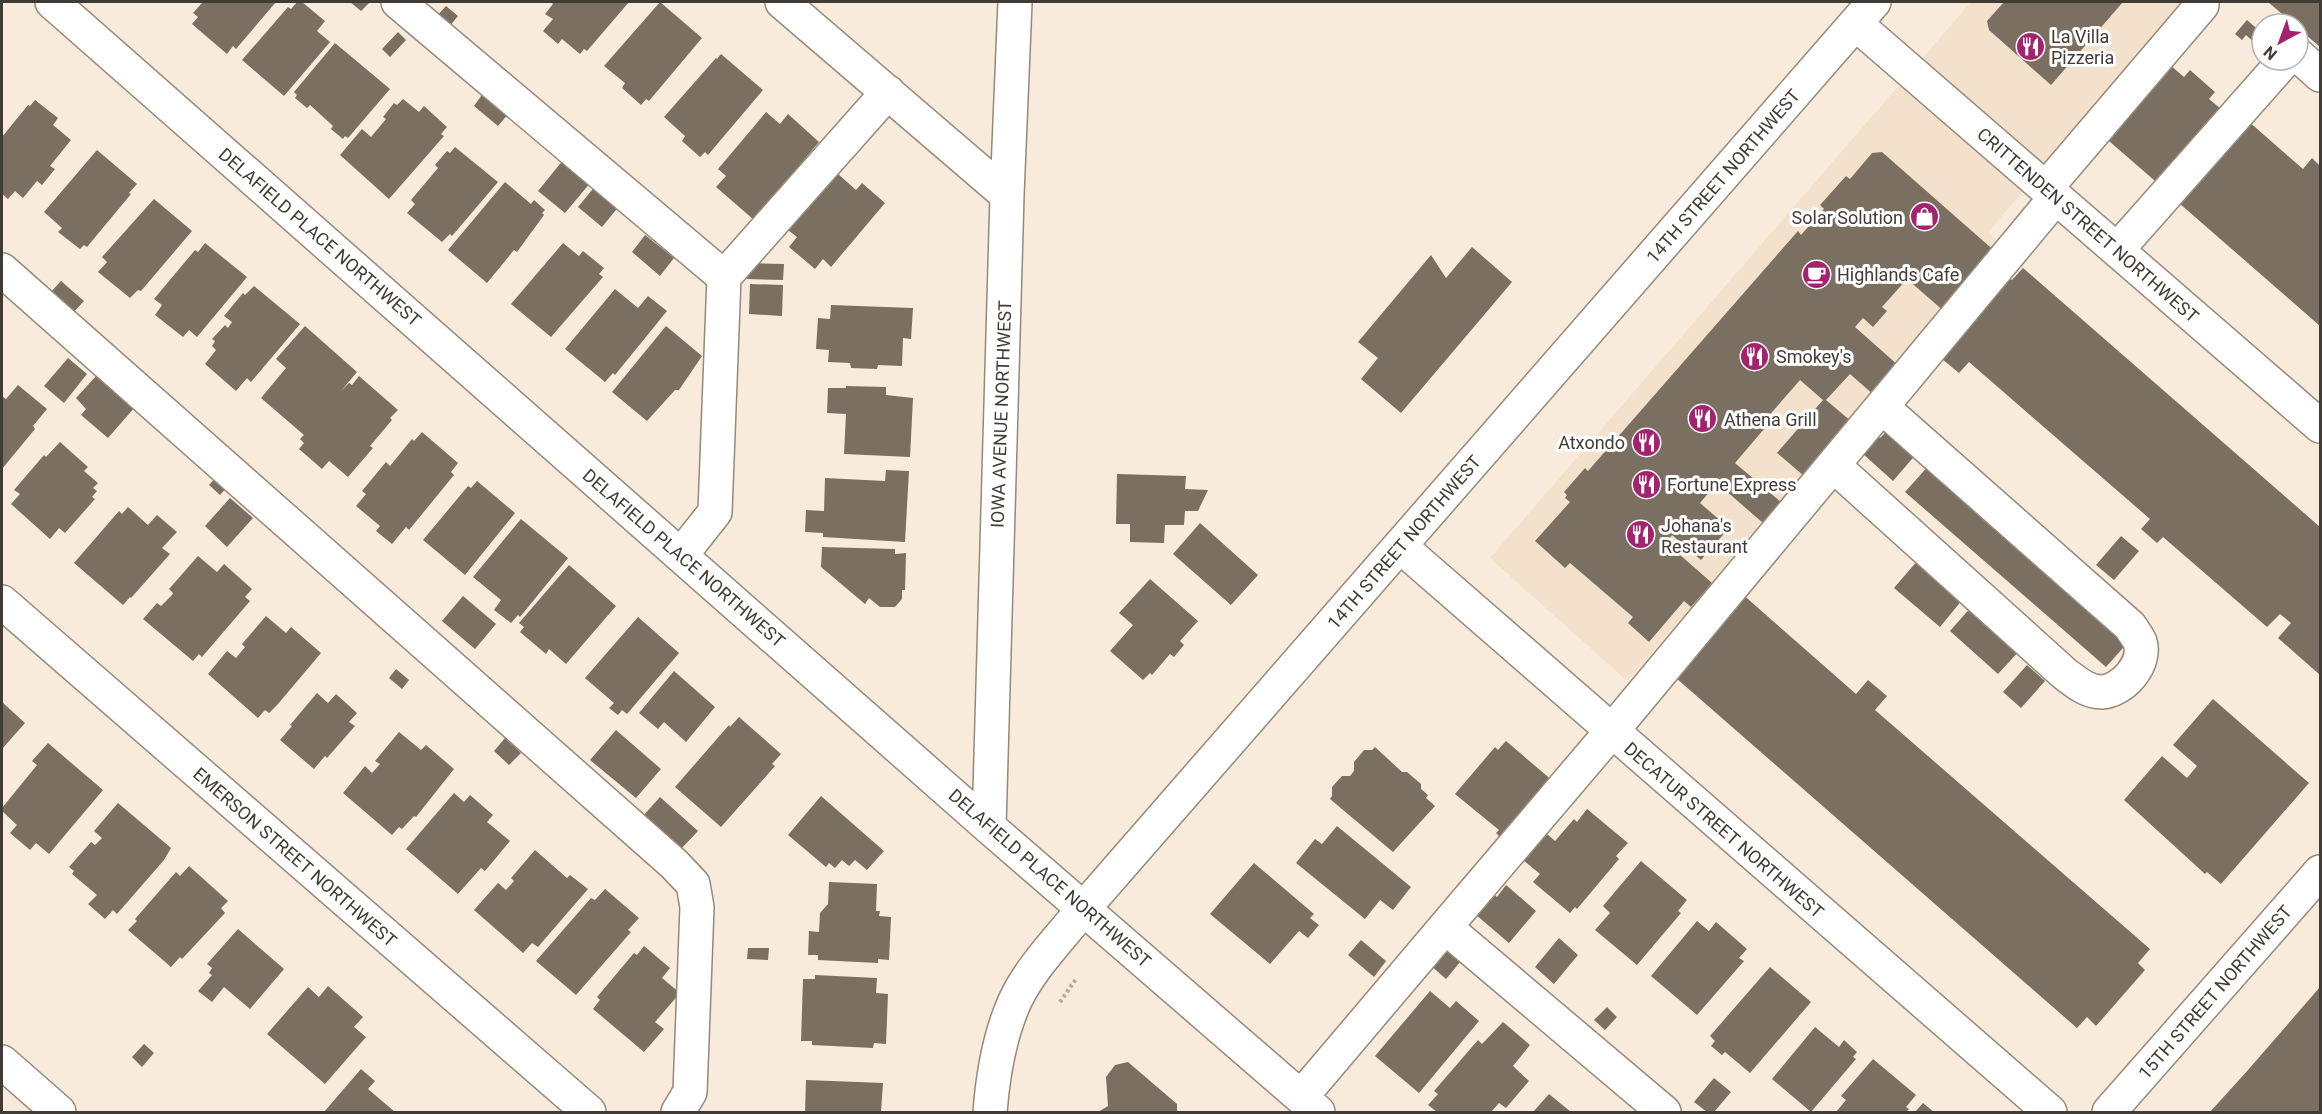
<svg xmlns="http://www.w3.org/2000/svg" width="2322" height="1114" font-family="Roboto,sans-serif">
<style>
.built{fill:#f4e1cb}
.building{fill:#7b6f61}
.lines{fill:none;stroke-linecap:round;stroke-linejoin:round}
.minor-casing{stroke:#95897a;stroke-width:36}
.path{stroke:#b4aa9d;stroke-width:4;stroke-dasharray:3 3;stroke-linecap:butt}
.minor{stroke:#fff;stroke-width:33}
.labels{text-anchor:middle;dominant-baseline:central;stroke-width:6;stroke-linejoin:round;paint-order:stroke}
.poi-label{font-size:18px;fill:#403b34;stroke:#fff;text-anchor:start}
.street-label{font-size:18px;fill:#403b34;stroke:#fff}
</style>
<rect width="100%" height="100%" fill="#f8ebdb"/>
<path class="built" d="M1971 2H2186L1988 232 2004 248 1627 681 1490 558Z"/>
<path class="building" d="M203 2H276L236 49 233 46 227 54 192 24 198 17 193 13Z
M297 2H302L325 21 317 31 330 42 284 96 242 60 288 7 291 9Z
M350 2H370L361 11Z
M551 2H629L587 51 584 49 580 54 562 39 558 44 543 31 553 19 545 14 553 4Z
M660 2 702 38 649 101 646 99 641 105 622 88 625 83 604 66Z
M2004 2H2123L2051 85 1989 30 1987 21Z
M2268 2H2320V47L2298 28V24H2294Z
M446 6 458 16 449 27 436 17Z
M2247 20 2262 33V41L2258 46 2246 35 2242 40 2235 34Z
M398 32 406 40 390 57 382 49Z
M335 43 390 89 348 138 345 136 343 139 331 129 333 126 310 105 307 108 295 98 297 95 294 92Z
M721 54 763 90 708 155 705 152 700 157 682 141 685 136 664 117 716 58 717 59Z
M2170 65 2184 77 2190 70 2215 92 2209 99 2228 115 2162 187 2109 141 2118 131 2115 129Z
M484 92 509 113 498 126 474 106Z
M403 99 419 112 424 106 447 127 441 134 444 136 389 199 340 155 362 129 371 137 386 119 383 117 394 103 397 105Z
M35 100 58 118 53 125 71 140 50 166 55 169 42 185 37 181 23 198 15 191 8 199 2 194V137L28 105 30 106Z
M766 112 780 124 788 114 819 142 770 200 774 203 768 211 763 207 753 219 716 187 726 176 718 169Z
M2247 120 2303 169 2312 158 2320 166V326L2179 203Z
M455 147 498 182 452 236 450 234 442 242 407 213 415 204 411 200 438 168 435 165 447 151 450 153Z
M97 150 137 184 129 193 131 194 87 247 84 245 80 249 58 232 62 228 44 212Z
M1882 152 1998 254 1946 313 1907 279 1882 307 1887 311 1873 327 1863 318 1855 327 1899 366 1874 395 1850 374 1826 400 1852 422 1804 476 1777 453 1823 400 1800 380 1766 419 1770 422 1735 463 1781 502 1763 523 1717 483 1700 503 1729 528 1701 560 1672 535 1668 541 1681 552 1679 554 1712 583 1691 607 1684 601 1649 642 1628 623 1633 617 1570 563 1565 568 1535 541 1570 502 1565 498 1567 495 1564 492 1585 468 1588 471 1798 231 1801 235 1824 209 1820 205 1846 176 1850 179 1872 153Z
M564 159 591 182 565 213 538 191Z
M836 172 856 190 862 183 885 203 831 267 823 259 815 269 789 247 797 237 788 230Z
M505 182 531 204 534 200 545 210 542 213 544 215 517 252 514 250 487 283 448 250Z
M596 185 620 205 602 227 578 207Z
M154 199 192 231 141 291 138 290 130 298 98 272 107 262 102 257Z
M645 235 674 258 660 276 632 252Z
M205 243 247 277 197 337 189 330 183 337 155 315 162 305 154 299 195 250 198 252Z
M563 243 579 256 583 251 604 268 599 274 603 277 551 337 511 304Z
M1472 247 1512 282 1401 413 1361 379 1378 358 1358 342 1431 255 1446 278Z
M748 263 784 264 783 280 747 279Z
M2023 268 2320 527V675L2278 638 2291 623 2280 614 2267 627 2163 537 2157 543 2141 529 2150 519 1969 362 1959 373 1942 359 2007 277 2012 280Z
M61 281 84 301 71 315 48 295Z
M750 284 783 285 782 316 749 314Z
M254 286 300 324 251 382 247 378 236 391 205 364 216 350 212 346 215 341 212 339 225 325 228 328 232 322 224 316 243 293 245 295Z
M615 289 638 308 648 296 667 311 615 375 613 373 605 382 565 349Z
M831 305 913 308 911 339 903 338 902 366 878 365 877 369 851 368 850 363 828 362 829 350 816 349 818 318 830 319Z
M305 326 357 372 341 391 349 383 352 385 359 376 398 410 390 418 392 420 370 446 373 448 348 477 329 461 322 469 299 449 304 443 300 439 304 435 261 398 286 368 276 359Z
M666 326 702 356 679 390H675L647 421 612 392Z
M68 358 87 374 64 403 44 386Z
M97 375 135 407 108 438 81 415 86 409 76 398Z
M18 385 47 409 33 426 35 429 2 469V396L6 399Z
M846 386 886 387V395L913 398 910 457 844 454 846 414 827 413 828 388H846Z
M1890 428 1918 452 1893 481 1862 453 1877 435 1880 438Z
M422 432 458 463 451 472 454 475 409 530 406 527 392 544 376 531 380 526 356 506 366 494 362 491 386 462 390 466 412 439 414 441Z
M60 442 88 467 84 471 98 483 93 488 97 491 92 497 95 499 65 533 59 528 50 539 11 504 20 494 14 490 44 455 46 457Z
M1931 463 2131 639 2106 667 1905 492Z
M886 470 909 471 905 542 823 537V533L805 532 806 510 824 511 825 478 885 481Z
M1117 474 1186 476 1185 489 1208 490 1198 511H1185L1184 525H1165L1164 543 1130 542V524H1116Z
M218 475 229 485 220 495 209 485Z
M477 481 515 513 465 575 423 540 468 486 471 488Z
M230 498 253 518 227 547 205 526Z
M128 507 148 525 157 515 177 532 162 548 170 554 131 598 130 597 123 605 74 563 119 511 122 514Z
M521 519 568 558 520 617 518 615 511 623 494 610 501 600 473 577Z
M1200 523 1258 575 1231 605 1173 554Z
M2121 536 2139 551 2114 580 2096 565Z
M822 547 895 549V554L906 553 905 590H902V599L895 607H880L869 598 865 604 821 567Z
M198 556 217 572 224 564 252 589 245 597 250 601 202 657 199 654 193 661 143 619 157 603 161 606 172 595 173 593 169 589Z
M1918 560 1963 599 1940 627 1894 588Z
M569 565 616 606 566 664 549 649 546 654 520 632 524 627 519 623Z
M1150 579 1198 621 1180 641 1184 645 1174 657 1170 654 1152 675 1150 673 1143 680 1110 651 1133 625 1119 613Z
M1740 592 1856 694 1868 680 1887 696 1875 710 2150 949 2138 963 2145 970 2096 1026 2087 1017 2077 1028 1676 678Z
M463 596 496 624 475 649 442 621Z
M1972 606 2021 649 1998 674 1950 631Z
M266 616 286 633 291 627 321 653 278 704 269 713 265 710 258 718 208 674 227 651 236 658 245 647 242 644Z
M638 617 679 653 627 714 622 710 618 715 609 708 614 703 585 678Z
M2027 665 2045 681 2021 708 2003 692Z
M396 669 409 680 402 689 389 678Z
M674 671 715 707 686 742 664 722 658 729 639 713Z
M317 693 328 703 336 694 357 713 349 722 355 726 327 758 325 756 314 769 280 740 292 726 290 725Z
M2213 699 2309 783 2221 884 2207 872 2205 874 2124 800 2162 756 2187 778 2197 766 2173 745Z
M2 702 25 723 2 749Z
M739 717 781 754 772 764 775 766 721 827 675 787 729 725 730 727Z
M616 730 661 769 636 798 590 760Z
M399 732 421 750 426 745 454 769 416 817 414 816 402 829 399 827 392 835 343 793 365 766 372 773 380 764 375 761Z
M505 738 521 753 509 765 494 751Z
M1506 741 1554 782 1509 846 1496 833 1499 830 1455 794 1495 747 1498 750Z
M48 743 103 790 49 854 36 843 30 850 10 833 17 825 2 811V808L37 765 32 761Z
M1375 747 1402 772H1407L1421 784V789L1428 795 1426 798 1435 806 1393 852 1330 799 1332 796V787L1342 776H1350L1354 771V762L1364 750H1372Z
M454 793 464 802 470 795 493 815 487 822 510 841 485 871 481 868 458 894 406 849Z
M821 796 884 851 867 870 855 860 849 866 842 860 835 868 829 863 826 867 788 835Z
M660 797 698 831 681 849 643 816Z
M118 803 171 848 164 860 117 914 113 910 105 919 88 904 97 895 72 874 74 871 69 867 91 842 95 845 102 838 94 831Z
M1587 809 1628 843 1616 856 1619 859 1577 909 1575 907 1570 913 1533 882 1540 874 1523 860 1546 833 1555 841 1574 819 1577 822Z
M1337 826 1411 887 1393 910 1380 900 1365 919 1296 863 1315 839 1322 844Z
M535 850 567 878 570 875 588 889 538 947 532 943 523 953 474 910 498 883 506 890 514 881 511 878Z
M1641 861 1687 900 1678 911 1681 913 1637 965 1595 930 1610 913 1603 906Z
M1254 863 1314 914 1310 918 1319 925 1308 938 1299 931 1270 964 1210 914Z
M189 866 228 901 221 908 225 913 182 959 180 957 171 967 128 930 137 921 135 919 176 872 180 876Z
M829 882 877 884 876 911H880L879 916 891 917 889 960 878 959V963L818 960V955H808L809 931 819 932 820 913 828 904Z
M1506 885 1536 911 1509 943 1475 914 1492 893 1497 897Z
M605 889 639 918 628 930 631 932 576 995 536 961 591 898 595 900Z
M1697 921 1709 931 1716 922 1747 949 1739 958 1744 961 1697 1015 1651 976Z
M238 929 284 969 250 1009 224 987 212 1002 198 991 212 975 209 973 212 968 207 964Z
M1559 938 1578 955 1554 984 1535 967Z
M1361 940 1386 961 1374 977 1348 955Z
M1449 941 1466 955 1446 979 1429 964Z
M644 946 670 968 662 978 680 993 655 1022 664 1029 644 1052 593 1009 600 1000 597 997 634 953 637 955Z
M748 948H769L768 960 747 959Z
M1770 967 1811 1002 1750 1073 1725 1052 1722 1055 1711 1046 1715 1041 1710 1036Z
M815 975 877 978 876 993 888 994 886 1044 874 1043 873 1048 812 1045V1041H801L803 979H815Z
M328 986 363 1017 354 1027 366 1037 325 1084 267 1034 308 987 319 997Z
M2320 987V1112H2210L2248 1070Z
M1430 991 1450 1008 1456 1001 1479 1021 1419 1093 1375 1056Z
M1607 1007 1617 1017 1605 1030 1594 1020Z
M1503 1022 1530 1045 1513 1066 1529 1081 1506 1108 1499 1103 1491 1112H1437L1428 1105 1438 1094 1434 1091 1478 1040 1482 1044Z
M1815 1027 1839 1047 1844 1040 1857 1052 1853 1057 1856 1059 1811 1112 1772 1079Z
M144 1044 154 1053 142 1067 132 1057Z
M1873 1059 1916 1095 1906 1107 1909 1109 1906 1112H1836L1846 1100 1841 1096Z
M1128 1062 1177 1104V1112H1098L1108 1106 1106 1077 1115 1065Z
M361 1069 375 1081 368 1089 395 1112H324Z
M1714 1078 1731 1092 1714 1112H1707L1694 1102Z
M806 1080 883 1083 881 1112H805Z
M1549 1094 1571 1112H1533Z
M1923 1103 1934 1112H1915Z"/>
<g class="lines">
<defs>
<path id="minor" d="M52 2 989 827 1318 1112
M398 2 724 277
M782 2 1007 195
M1856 24 2320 426
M2298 55 2320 75
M2046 188 2202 5
M2117 250 2285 60
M2 270 674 864 693 884 697 907 690 1092 678 1112
M1833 465 2065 674C2076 682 2087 692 2102 692 2123 691 2147 663 2140 642 2138 637 2133 631 2130 626L1882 407
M1400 546 2050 1112
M681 555 715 512 724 277 888 92
M2 602 589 1112
M989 827 1007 195 1015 2
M2 1062 59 1112
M1301 1097 1445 927
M990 1112C993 1074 999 1036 1015 1001 1030 968 1062 936 1084 908L1874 2
M1664 1112 1445 927 1611 732 2056 197
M2109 1112 2320 872"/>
</defs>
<use href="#minor" class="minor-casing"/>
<path class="path" d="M1060 1002 1076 979"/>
<use href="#minor" class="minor"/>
</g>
<defs>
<symbol id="restaurant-disc" viewBox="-11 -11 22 22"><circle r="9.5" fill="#a5226f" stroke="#fff"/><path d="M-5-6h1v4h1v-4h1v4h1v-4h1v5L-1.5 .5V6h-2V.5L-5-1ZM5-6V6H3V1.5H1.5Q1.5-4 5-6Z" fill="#fff"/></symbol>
<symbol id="shop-disc" viewBox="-11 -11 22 22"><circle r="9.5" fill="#a5226f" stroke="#fff"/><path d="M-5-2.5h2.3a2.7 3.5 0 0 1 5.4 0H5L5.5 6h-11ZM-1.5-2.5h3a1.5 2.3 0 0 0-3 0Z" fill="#fff"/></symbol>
<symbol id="cafe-disc" viewBox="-11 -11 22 22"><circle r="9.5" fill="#a5226f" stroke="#fff"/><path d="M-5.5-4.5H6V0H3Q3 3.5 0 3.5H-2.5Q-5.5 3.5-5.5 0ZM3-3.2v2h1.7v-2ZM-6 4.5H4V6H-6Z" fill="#fff"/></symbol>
</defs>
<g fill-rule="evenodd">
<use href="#restaurant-disc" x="2014" y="30" width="33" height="33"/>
<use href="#shop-disc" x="1908" y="200" width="33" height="33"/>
<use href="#cafe-disc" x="1800" y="258" width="33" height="33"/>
<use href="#restaurant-disc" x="1738" y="340" width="33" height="33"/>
<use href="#restaurant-disc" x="1686" y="402" width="33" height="33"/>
<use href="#restaurant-disc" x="1630" y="426" width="33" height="33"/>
<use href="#restaurant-disc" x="1630" y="468" width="33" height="33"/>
<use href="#restaurant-disc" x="1624" y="518" width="33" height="33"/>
</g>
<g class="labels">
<g class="poi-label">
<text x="2051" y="36">La Villa<tspan x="2051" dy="21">Pizzeria</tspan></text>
<text x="1903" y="217" text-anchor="end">Solar Solution</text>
<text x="1837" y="274">Highlands Cafe</text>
<text x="1776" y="356">Smokey's</text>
<text x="1724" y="419">Athena Grill</text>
<text x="1625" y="442" text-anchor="end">Atxondo</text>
<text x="1667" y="484">Fortune Express</text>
<text x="1661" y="525">Johana's<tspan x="1661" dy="21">Restaurant</tspan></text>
</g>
<g class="street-label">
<text transform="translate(1723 176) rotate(-49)">14TH STREET NORTHWEST</text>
<text transform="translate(2088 225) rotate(41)">CRITTENDEN STREET NORTHWEST</text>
<text transform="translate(320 237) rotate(41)">DELAFIELD PLACE NORTHWEST</text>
<text transform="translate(1001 414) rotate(-88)">IOWA AVENUE NORTHWEST</text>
<text transform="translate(1404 542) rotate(-49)">14TH STREET NORTHWEST</text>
<text transform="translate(684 558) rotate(41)">DELAFIELD PLACE NORTHWEST</text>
<text transform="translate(1724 830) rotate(41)">DECATUR STREET NORTHWEST</text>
<text transform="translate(295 857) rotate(41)">EMERSON STREET NORTHWEST</text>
<text transform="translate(1050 878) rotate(41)">DELAFIELD PLACE NORTHWEST</text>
<text transform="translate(2215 992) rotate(-49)">15TH STREET NORTHWEST</text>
</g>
</g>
<rect width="2322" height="1114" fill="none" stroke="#403b34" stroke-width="6"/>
<g transform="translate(2280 42) rotate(221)"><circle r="28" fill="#ffffff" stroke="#b3b1ae" stroke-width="1.5"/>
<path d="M0-4.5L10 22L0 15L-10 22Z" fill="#a5226f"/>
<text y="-9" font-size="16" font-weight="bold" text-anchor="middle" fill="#403b34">N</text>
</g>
</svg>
